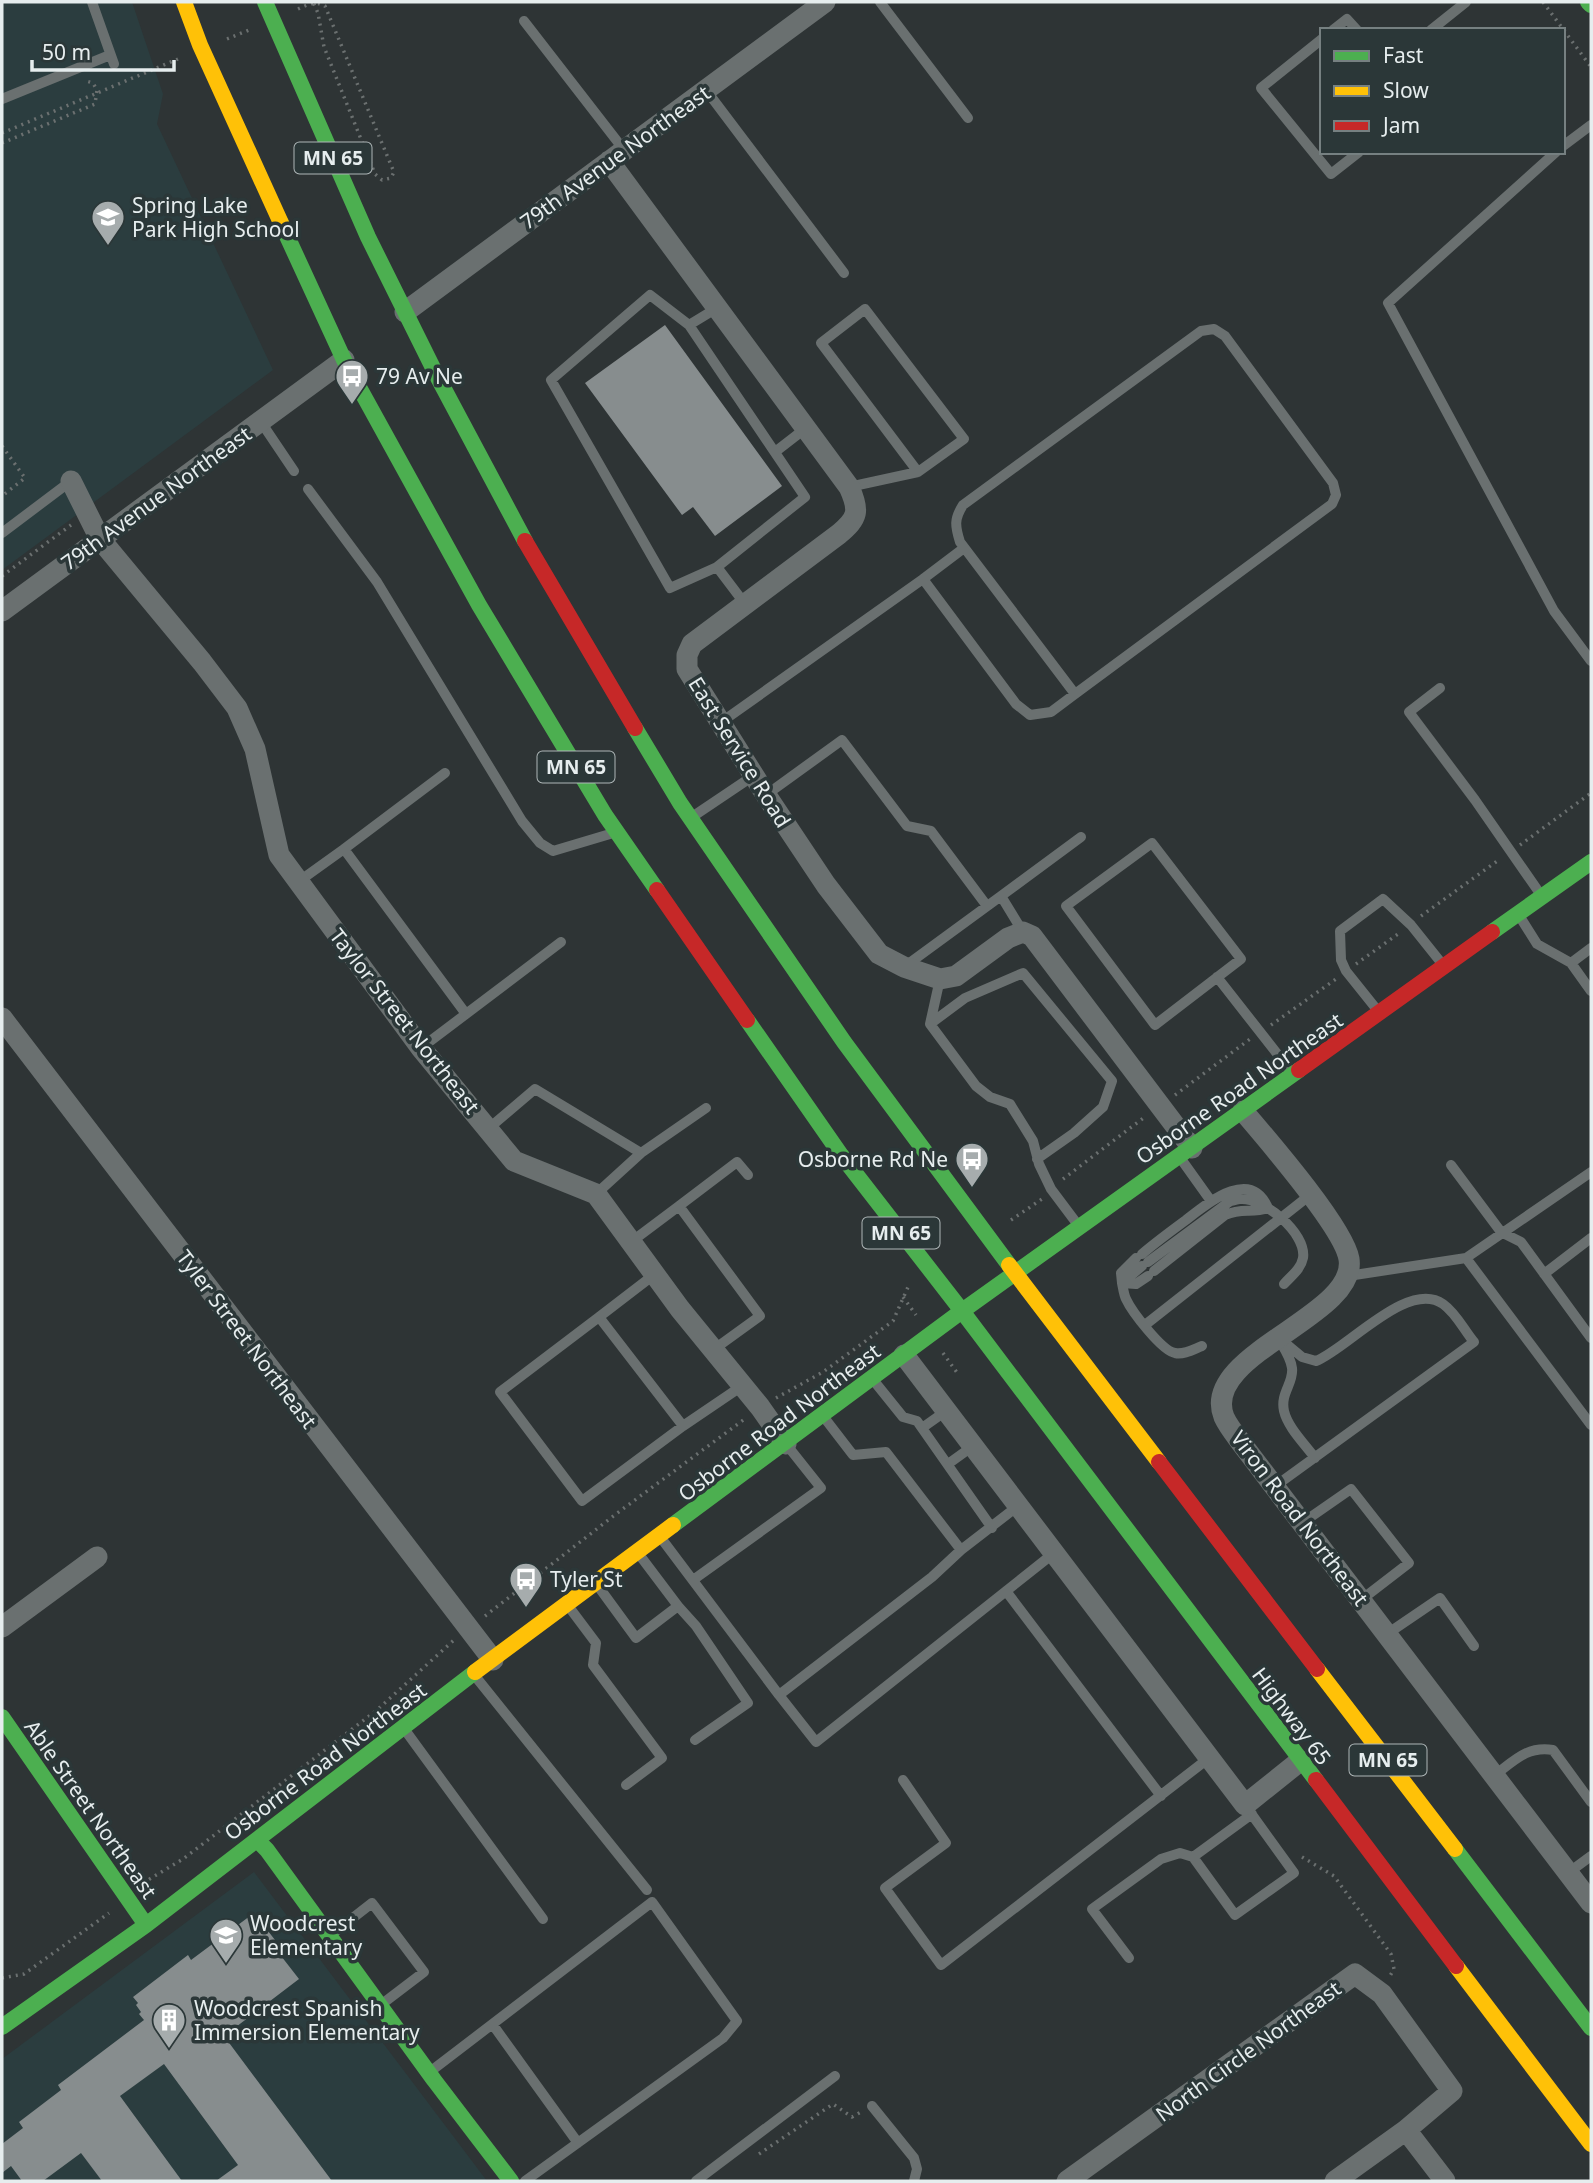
<svg xmlns="http://www.w3.org/2000/svg" width="1593" height="2183" font-family="'Noto Sans',sans-serif">
<style>
.built{fill:#2b3d3f}
.building{fill:#878d8e}
.lines{fill:none;stroke-linecap:round;stroke-linejoin:round}
.path{stroke:#6b7070;stroke-width:3.5;stroke-dasharray:2 5;stroke-linecap:butt}
.lane{stroke:#6a7070;stroke-width:10}
.street{stroke:#6a7070;stroke-width:21}
.fast{stroke:#4caf50;stroke-width:16}
.slow{stroke:#ffc107;stroke-width:16}
.jam{stroke:#c62828;stroke-width:16}
.labels{text-anchor:middle;dominant-baseline:central;stroke-width:7;stroke-linejoin:round;paint-order:stroke}
.shield{fill:#2b3738;stroke:#aeb6b7;stroke-width:2}
.shield-label{font-size:19px;font-weight:bold;fill:#e6edee}
.street-label{font-size:21px;fill:#e6edee;stroke:#2b3738}
.poi-label{font-size:21px;fill:#e6edee;stroke:#2b3738;text-anchor:start}
</style>
<rect width="100%" height="100%" fill="#2e3435"/>
<path class="built" d="M2 2H132L163 94 157 124 273 370 2 570Z
M254 1872 487 2181H2V2059Z"/>
<path class="building" d="M665 325 782 486 715 536 693 507 682 515 585 383Z
M254 1913 282 1949 278 1952 299 1979 224 2036 332 2181H216L238 2165 164 2064 120 2096 182 2181H102L81 2153 43 2181H22L11 2166 2 2173V2144L23 2128 19 2122 61 2090 58 2085 144 2020 139 2014 141 2012 136 2005 138 2003 133 1997 188 1955 191 1960Z"/>
<g class="lines">
<path class="path" d="M1543 2 1591 67
M298 9C307 5 315 0 325 6L391 165 394 172 391 178 382 180 375 174 324 47 318 13 313 2
M227 39 249 30
M2 133 178 59
M2 143 95 104 97 90 93 83 86 81
M2 446 25 478 2 496
M2 576 71 525
M1520 845 1591 793
M1421 916 1500 859
M1356 964 1398 934
M1271 1025 1336 979
M1175 1095 1250 1039
M1063 1179 1146 1116
M1011 1220 1042 1199
M903 1297 916 1315
M943 1353 958 1374
M776 1398 823 1372 893 1321 908 1287
M485 1616 616 1514 746 1418
M1302 1857 1334 1876 1391 1954 1394 1969 1390 1976
M143 1883 183 1859 377 1710 454 1640
M2 1978 24 1974 109 1913
M759 2154 833 2104 852 2117 861 2112"/>
<path class="lane" d="M92 2 114 64
M880 2 968 118
M524 21 624 150
M1333 30 1347 19 1357 30
M1431 30 1466 2
M1322 39 1261 88 1331 174 1359 152
M706 90 844 273
M2 99 110 55
M1563 146 1591 125
M1556 152 1388 303 1554 611 1591 661
M689 325 717 308
M261 422 294 471
M775 452 806 428
M849 487 918 472 964 439 865 309 821 343 918 472
M308 489 377 582 522 821 540 843 553 851 610 834
M2 533 71 481
M717 567 805 497 689 325 650 295 551 380 670 588 717 567 745 604
M923 579 964 548
M1440 688 1409 712 1475 800 1541 895
M720 723 923 579 1016 704 1030 715 1051 712 1075 694 1332 504 1336 495 1333 483 1225 336 1214 329 1201 331 963 505C954 519 955 526 960 542L1075 694
M766 795 842 740 907 826 931 831 987 906
M695 815 753 776
M1152 843 1241 959 1155 1025 1066 906Z
M344 849 445 773
M298 882 344 849 466 1014 421 1048
M1001 896 1081 837
M1520 917 1537 944 1571 963 1591 991
M1571 963 1591 948
M904 967 1001 896 1023 932
M1217 977 1293 1074
M940 979 930 1024 976 1086 990 1097 1010 1104 1033 1141 1039 1164 1051 1189 1078 1225
M1378 1011 1346 971 1341 960 1340 931 1383 899 1411 925 1443 965
M466 1014 561 942
M930 1024 965 998 1023 973 1112 1081 1103 1107 1074 1133 1037 1159
M488 1129 535 1089 641 1153 596 1194
M641 1153 706 1108
M1181 1159 1211 1201
M1451 1165 1501 1232 1521 1242 1591 1338
M679 1206 737 1162 748 1175
M631 1242 679 1206 760 1316 713 1350
M1142 1254C1156 1242 1171 1231 1186 1220 1208 1203 1250 1167 1268 1208
M1136 1258 1121 1273 1122 1283 1136 1284 1148 1276
M1466 1258 1591 1425
M1148 1262 1229 1202C1230 1201 1239 1199 1240 1199 1263 1197 1307 1233 1303 1258 1301 1269 1291 1276 1284 1284
M1142 1266 1122 1283C1123 1288 1124 1295 1126 1299 1132 1312 1162 1351 1175 1353 1184 1355 1194 1349 1202 1346
M1154 1271 1225 1215C1243 1207 1251 1214 1268 1208
M655 1274 599 1317 683 1426 742 1386
M1544 1274 1591 1238
M1348 1276 1466 1258 1591 1172
M599 1317 500 1392 582 1501 683 1426
M1145 1325 1310 1195
M1281 1343C1286 1351 1291 1360 1292 1368 1294 1383 1280 1393 1284 1411 1288 1428 1305 1444 1315 1458
M874 1381 903 1417 917 1421 992 1528
M823 1416 853 1455 886 1452 961 1550
M922 1428 946 1411
M948 1464 973 1446
M1274 1487 1474 1342C1464 1330 1456 1313 1443 1304 1408 1279 1347 1349 1316 1361L1302 1357 1278 1337
M1302 1523 1351 1489 1409 1563 1361 1600
M661 1538 779 1695 932 1577 961 1550 1018 1506
M693 1580 821 1488 786 1444
M598 1586 636 1638 678 1606 638 1553
M1006 1591 1161 1796
M678 1606 696 1626 748 1703 695 1740
M569 1607 596 1643 593 1665 662 1758 626 1785
M1387 1634 1440 1598 1474 1646
M475 1676 647 1890
M779 1695 816 1742 1054 1553
M405 1730 543 1919
M1495 1775C1515 1760 1527 1746 1553 1750L1591 1802
M903 1780 946 1843 885 1888 941 1965 1209 1758
M1245 1805 1294 1873 1235 1915 1193 1857 1252 1814
M1568 1873 1591 1856
M331 1935 372 1903 424 1972 382 2004
M1129 1958 1092 1909 1161 1859 1180 1853 1193 1857
M493 2025 578 2143
M431 2071 652 1902 737 2021 723 2038 525 2181
M872 2106 914 2158 917 2169 914 2181
M696 2181 835 2076"/>
<path class="street" d="M609 161 849 487C860 511 858 518 839 534L692 644 687 655V669L766 795 826 885 879 954 904 967 940 979 956 976 1008 938 1023 932 1032 936 1192 1148
M405 312 825 2
M71 481 100 539 202 662 237 708 255 749 279 855 421 1048 514 1161 596 1194 680 1309 760 1407 786 1444
M2 611 344 360
M2 1018 493 1660
M1243 1111C1266 1138 1344 1228 1349 1259 1358 1317 1199 1354 1224 1417 1229 1428 1238 1438 1245 1448L1591 1903
M904 1355 1245 1805 1300 1761
M2 1627 97 1557
M1406 2130 1445 2181
M1067 2181 1355 1974 1382 1994 1452 2091 1406 2130 1335 2181"/>
<path class="fast" d="M265 2 368 237 436 374 525 541
M1588 2 1591 5
M281 223 344 360 479 605 605 815 657 890
M635 728 680 803 844 1042 1009 1265
M1492 932 1591 862
M747 1020 841 1155 962 1311 1316 1780
M673 1525 962 1311 1299 1070
M2 1717 146 1925
M257 1840 267 1850 434 2080 511 2181
M1455 1849 1591 2028
M2 2027 146 1925 475 1672"/>
<path class="slow" d="M184 2 200 45 281 223
M1009 1265 1159 1462
M1317 1669 1455 1849
M475 1672 673 1525
M1456 1966 1591 2144"/>
<path class="jam" d="M525 541 635 728
M657 890 747 1020
M1299 1070 1492 932
M1159 1462 1317 1669
M1316 1780 1456 1966"/>
</g>
<defs>
<symbol id="school-pin" viewBox="-11 -11 22 30"><path d="M0 17L-7.5 6A9.5 9.5 0 1 1 7.5 6Z" fill="#a6acad" stroke="#2b3738"/><path d="M0-5L7-2L0 1L-7-2ZM-4 1L0 2.5L4 1V4Q0 6-4 4Z" fill="#fff"/></symbol>
<symbol id="bus-pin" viewBox="-11 -11 22 30"><path d="M0 17L-7.5 6A9.5 9.5 0 1 1 7.5 6Z" fill="#a6acad" stroke="#2b3738"/><path d="M-5-6H5V4H4V6H2V4H-2V6H-4V4H-5ZM-3.5-4V0h7V-4ZM-3.5 1.2v1.5H-2V1.2ZM2 1.2v1.5H3.5V1.2Z" fill="#fff"/></symbol>
<symbol id="building-pin" viewBox="-11 -11 22 30"><path d="M0 17L-7.5 6A9.5 9.5 0 1 1 7.5 6Z" fill="#a6acad" stroke="#2b3738"/><path d="M-4-6H4V6H1V3H-1V6H-4ZM-2.5-4.3h1.7v1.8h-1.7ZM.8-4.3h1.7v1.8H.8ZM-2.5-1h1.7V.8h-1.7ZM.8-1h1.7V.8H.8Z" fill="#fff"/></symbol>
</defs>
<g fill-rule="evenodd">
<use href="#school-pin" x="89" y="198" width="38" height="52"/>
<use href="#bus-pin" x="333" y="357" width="38" height="52"/>
<use href="#bus-pin" x="953" y="1140" width="38" height="52"/>
<use href="#bus-pin" x="507" y="1560" width="38" height="52"/>
<use href="#school-pin" x="207" y="1916" width="38" height="52"/>
<use href="#building-pin" x="150" y="2001" width="38" height="52"/>
</g>
<g class="labels">
<g class="shield">
<rect x="294.5" y="142.5" width="77" height="31" rx="5"/>
<rect x="537.5" y="751.5" width="77" height="31" rx="5"/>
<rect x="862.5" y="1217.5" width="77" height="31" rx="5"/>
<rect x="1349.5" y="1744.5" width="77" height="31" rx="5"/>
</g>
<g class="shield-label">
<text x="333" y="158">MN 65</text>
<text x="576" y="767">MN 65</text>
<text x="901" y="1233">MN 65</text>
<text x="1388" y="1760">MN 65</text>
</g>
<g class="street-label">
<text transform="translate(615 157) rotate(-36)">79th Avenue Northeast</text>
<text transform="translate(156 498) rotate(-36)">79th Avenue Northeast</text>
<text transform="translate(740 752) rotate(58)">East Service Road</text>
<text transform="translate(405 1021) rotate(52)">Taylor Street Northeast</text>
<text transform="translate(1239 1088) rotate(-35)">Osborne Road Northeast</text>
<text transform="translate(247 1339) rotate(53)">Tyler Street Northeast</text>
<text transform="translate(779 1422) rotate(-37)">Osborne Road Northeast</text>
<text transform="translate(1300 1518) rotate(53)">Viron Road Northeast</text>
<text transform="translate(1292 1716) rotate(53)">Highway 65</text>
<text transform="translate(325 1761) rotate(-37)">Osborne Road Northeast</text>
<text transform="translate(91 1809) rotate(55)">Able Street Northeast</text>
<text transform="translate(1248 2051) rotate(-36)">North Circle Northeast</text>
</g>
<g class="poi-label">
<text x="132" y="205">Spring Lake<tspan x="132" dy="24">Park High School</tspan></text>
<text x="376" y="376">79 Av Ne</text>
<text x="948" y="1159" text-anchor="end">Osborne Rd Ne</text>
<text x="550" y="1579">Tyler St</text>
<text x="250" y="1923">Woodcrest<tspan x="250" dy="24">Elementary</tspan></text>
<text x="194" y="2008">Woodcrest Spanish<tspan x="194" dy="24">Immersion Elementary</tspan></text>
</g>
</g>
<rect width="1593" height="2183" fill="none" stroke="#e6edee" stroke-width="7"/>
<rect x="1320" y="28" width="245" height="126" fill="#2b3738" stroke="#768081" stroke-width="2"/>
<rect x="1334" y="51" width="35" height="10" fill="#4caf50" stroke="#768081" stroke-width="2"/>
<text x="1383" y="63" font-size="21" fill="#e6edee">Fast</text>
<rect x="1334" y="86" width="35" height="10" fill="#ffc107" stroke="#768081" stroke-width="2"/>
<text x="1383" y="98" font-size="21" fill="#e6edee">Slow</text>
<rect x="1334" y="121" width="35" height="10" fill="#c62828" stroke="#768081" stroke-width="2"/>
<text x="1383" y="133" font-size="21" fill="#e6edee">Jam</text>
<path d="M32 60v10h142v-10" fill="none" stroke="#e6edee" stroke-width="3.5"/>
<text x="42" y="60" font-size="21" fill="#e6edee" stroke="#2b3738" stroke-width="5" paint-order="stroke">50 m</text>
</svg>
